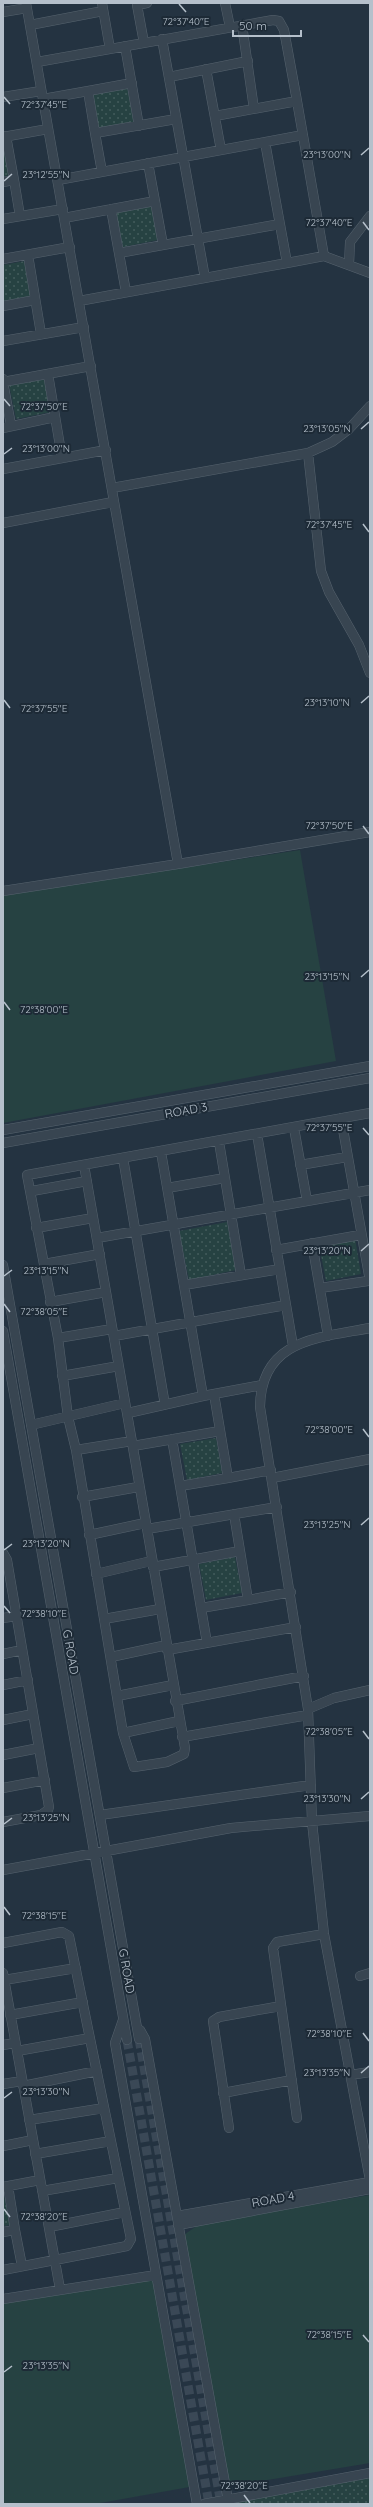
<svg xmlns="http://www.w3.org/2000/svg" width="373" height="2507" font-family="Quicksand,sans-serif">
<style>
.grass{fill:#264242}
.park{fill:url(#park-dots)}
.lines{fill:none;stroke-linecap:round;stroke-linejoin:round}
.minor-tunnel{stroke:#3a4856;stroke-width:9;stroke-dasharray:9 4.5;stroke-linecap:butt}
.minor-casing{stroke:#56636e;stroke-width:10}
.minor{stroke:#384551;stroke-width:9}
.ticks{fill:none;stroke:#b5c0cb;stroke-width:1.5}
.labels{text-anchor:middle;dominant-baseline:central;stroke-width:4;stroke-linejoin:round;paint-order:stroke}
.street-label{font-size:12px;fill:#b5c0cb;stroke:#1d2a36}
.ticks-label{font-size:10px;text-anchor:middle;fill:#b5c0cb;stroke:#1d2a36;stroke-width:4;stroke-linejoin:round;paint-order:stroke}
</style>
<defs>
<pattern id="park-dots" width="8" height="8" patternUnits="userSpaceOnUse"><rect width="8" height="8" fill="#264242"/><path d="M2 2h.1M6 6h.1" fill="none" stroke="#435c5c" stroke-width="1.8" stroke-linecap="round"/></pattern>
</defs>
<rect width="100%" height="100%" fill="#243341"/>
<path class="grass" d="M300 850 336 1061 3 1123V895Z
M370 2195V2463L226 2487 178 2239 201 2223Z
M160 2277 195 2486 95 2504H3V2303Z"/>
<path class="park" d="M127 87 134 122 99 129 92 94Z
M3 140 10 175 3 177Z
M152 205 158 240 123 247 116 212Z
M25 261 32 296 3 302V265Z
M44 377 51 412 16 419 9 384Z
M227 1222 236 1270 189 1280 179 1231Z
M355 1238 361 1274 326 1281 319 1245Z
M216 1438 222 1473 187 1480 180 1444Z
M235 1557 242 1593 206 1600 199 1564Z
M3 2191 10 2225 3 2226Z
M370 2477V2504H226Z"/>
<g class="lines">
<path class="minor-tunnel" d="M139 2039 221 2504
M127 2040 209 2504"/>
<defs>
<path id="minor" d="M26 3 178 864 370 832
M102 3 110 49
M225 3 230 27
M3 12 27 8
M30 25 103 11
M242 25 254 109
M162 39 205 278
M144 43 137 5 147 3
M125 46 139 126
M37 62 273 20 279 21 284 30 297 101 215 116
M206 69 221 150
M169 77 248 61
M3 97 41 91
M43 99 88 91
M95 133 88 91 132 83
M6 136 14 180
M3 137 48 129
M265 142 287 263 324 256 297 101
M148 163 163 245
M102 172 95 133 176 119
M58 180 303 135
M3 182 14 180 20 216
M111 209 126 292
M64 218 155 201
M3 219 63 209
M119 253 280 224
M28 255 41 334
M324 256 370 273
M3 259 70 247
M349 265 350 242 370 216
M79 301 287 263
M3 306 35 300
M3 341 84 327
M48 374 62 458
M3 379V382L91 366
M3 382 11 425
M3 428 55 417
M308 453 321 571 329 592 359 645 370 673
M3 469 106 450
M112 488 308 453 332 442 349 429 370 406
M3 523 113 502
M3 891 178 864
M341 1118 370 1281
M294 1128 307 1201
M3 1130 370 1066
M257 1134 293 1346
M219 1142 241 1275
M3 1143 370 1078
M161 1152 203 1396
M123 1158 165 1405
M84 1165 185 1748 184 1754 167 1762 134 1767 123 1733 76 1450 68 1417 58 1338 27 1175 370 1113
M300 1165 347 1157
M167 1188 225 1178
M32 1191 87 1181
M36 1228 93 1218
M97 1238 370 1190
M312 1243 328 1336
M276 1250 360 1235
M44 1264 100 1254
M3 1265 139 2039
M184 1285 280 1269
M320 1288 368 1281
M50 1302 106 1292
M370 1328C318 1338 261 1339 260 1407L308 1709 312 1822 324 1934 370 2180
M3 1331 127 2040
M114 1336 286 1305
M58 1338 112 1329
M62 1376 119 1366
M214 1394 228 1478 271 1470
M128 1413 203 1396 262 1385
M31 1425 125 1403
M172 1439 207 1643
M133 1446 220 1431
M76 1450 132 1441
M272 1478 370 1459
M180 1486 228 1478
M82 1497 138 1487
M234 1514 248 1600 291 1592
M147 1529 277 1507
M89 1535 145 1523
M3 1553 7 1560 49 1807 48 1810 41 1815 3 1822
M153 1567 240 1551
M96 1574 151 1561
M201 1608 248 1600
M3 1618 17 1616
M104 1619 160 1609
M167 1650 296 1627
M3 1654 22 1650
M111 1657 167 1645
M3 1685 28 1680
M117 1696 173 1685
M175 1701 304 1676
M308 1709 334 1698 370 1690
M3 1720 33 1714
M123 1733 179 1721
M182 1737 308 1715
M3 1755 39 1748
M3 1788 45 1780
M100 1815 311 1785
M3 1870 231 1828 370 1816
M3 1943 62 1932 69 1936 131 2239 127 2246 3 2270
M3 1973 60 2289
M360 1976 370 1973
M4 1980 76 1968
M10 2015 83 2002
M123 2020 115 2043 197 2504
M140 2030 145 2039 228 2500
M3 2045 15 2043
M17 2051 90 2038
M350 2075 370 2072
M3 2084 22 2081
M23 2086 97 2071
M223 2093 292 2080
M297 2118 273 1948 277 1942 324 1934
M29 2120 104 2108
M229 2128 213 2021 219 2017 281 2006
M3 2146 33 2140
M35 2154 111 2141
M8 2186 15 2230
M3 2187 40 2180
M42 2191 118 2178
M177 2216 370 2182
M178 2225 370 2189
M49 2227 125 2212
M3 2232 15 2230 22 2266
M3 2299 156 2275
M204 2504 370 2473"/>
</defs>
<use href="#minor" class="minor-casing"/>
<use href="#minor" class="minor"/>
</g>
<path class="ticks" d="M179 4 186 12M4 97 10 104M361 155 369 148M4 181 12 174M363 222 369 230M4 399 10 406M361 429 369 422M4 454 12 448M363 524 369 532M4 700 10 708M361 703 369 696M363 826 369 834M361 977 369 970M4 1002 10 1010M363 1128 369 1135M361 1251 369 1244M4 1276 12 1270M4 1304 10 1312M363 1429 369 1437M361 1525 369 1518M4 1550 12 1544M4 1606 10 1613M363 1731 369 1739M361 1799 369 1792M4 1824 12 1818M4 1907 10 1915M363 2033 369 2041M361 2073 369 2066M4 2098 12 2092M4 2209 10 2217M363 2335 369 2342M4 2372 12 2366M244 2495 250 2503"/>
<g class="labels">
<g class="street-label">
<text transform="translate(186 1110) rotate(-10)">ROAD 3</text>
<text transform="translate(71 1652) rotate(80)">G ROAD</text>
<text transform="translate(127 1971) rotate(80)">G ROAD</text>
<text transform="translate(273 2199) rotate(-10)">ROAD 4</text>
</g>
</g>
<g class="ticks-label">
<text x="186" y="25">72°37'40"E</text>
<text x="44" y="108">72°37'45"E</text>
<text x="327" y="158">23°13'00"N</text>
<text x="46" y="178">23°12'55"N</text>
<text x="329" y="226">72°37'40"E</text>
<text x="44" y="410">72°37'50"E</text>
<text x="327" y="432">23°13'05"N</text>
<text x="46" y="452">23°13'00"N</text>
<text x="329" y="528">72°37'45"E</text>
<text x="327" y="706">23°13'10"N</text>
<text x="44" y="712">72°37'55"E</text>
<text x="329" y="829">72°37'50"E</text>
<text x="327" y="980">23°13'15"N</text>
<text x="44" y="1013">72°38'00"E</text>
<text x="329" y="1131">72°37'55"E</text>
<text x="327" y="1254">23°13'20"N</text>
<text x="46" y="1274">23°13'15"N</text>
<text x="44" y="1315">72°38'05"E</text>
<text x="329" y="1433">72°38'00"E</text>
<text x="327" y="1528">23°13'25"N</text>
<text x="46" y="1547">23°13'20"N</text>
<text x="44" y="1617">72°38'10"E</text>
<text x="329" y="1735">72°38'05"E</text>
<text x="327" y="1802">23°13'30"N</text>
<text x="46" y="1821">23°13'25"N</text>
<text x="44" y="1919">72°38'15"E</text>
<text x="329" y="2037">72°38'10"E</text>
<text x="327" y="2076">23°13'35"N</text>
<text x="46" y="2095">23°13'30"N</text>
<text x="44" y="2220">72°38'20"E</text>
<text x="329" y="2338">72°38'15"E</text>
<text x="46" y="2369">23°13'35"N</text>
<text x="244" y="2489">72°38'20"E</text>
</g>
<rect width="373" height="2507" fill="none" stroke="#b5c0cb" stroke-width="8"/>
<path d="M233 30v6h68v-6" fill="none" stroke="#b5c0cb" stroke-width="2"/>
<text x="239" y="30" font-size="12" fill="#b5c0cb" stroke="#1d2a36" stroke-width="3" paint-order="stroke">50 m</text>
</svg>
